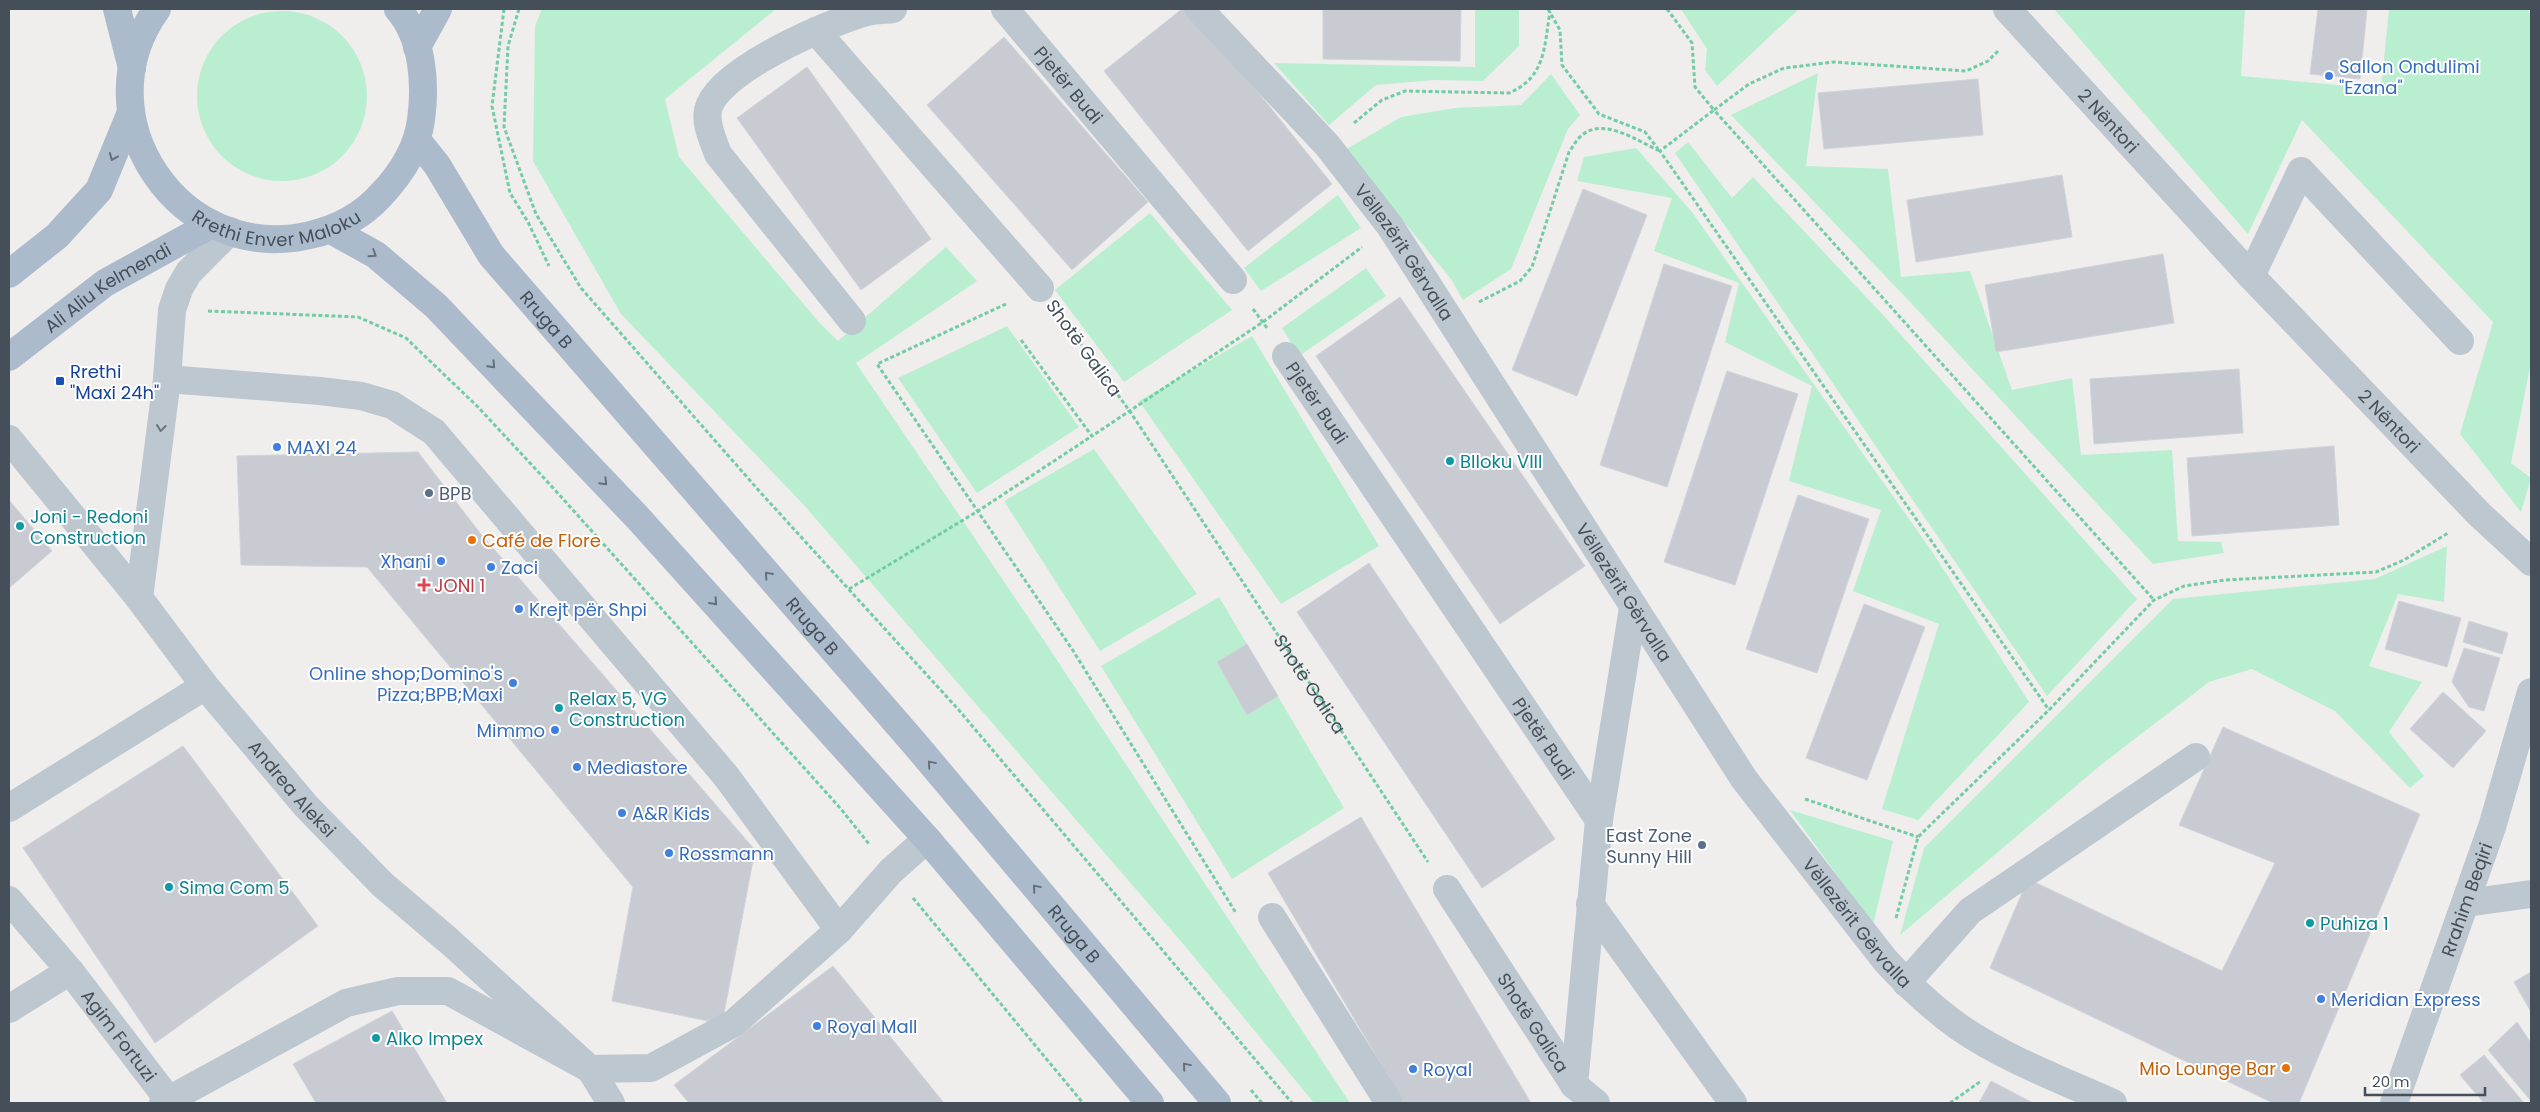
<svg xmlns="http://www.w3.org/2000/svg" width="2540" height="1112" font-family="Poppins,sans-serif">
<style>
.green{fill:#b9efd0}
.building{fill:#c9cbd3;stroke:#d0d3d9}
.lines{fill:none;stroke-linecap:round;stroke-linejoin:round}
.path{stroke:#71cda3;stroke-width:3;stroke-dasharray:4 2.5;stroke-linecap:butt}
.minor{stroke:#bdc7cf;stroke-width:28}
.major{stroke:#acbbcc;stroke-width:28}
.oneway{stroke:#646f7c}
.oneway2{stroke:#69737d}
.shop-dot{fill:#3f7fe0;stroke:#fff;stroke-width:2}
.transit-dot{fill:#1a4fb4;stroke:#fff;stroke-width:2}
.culture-dot{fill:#0f9aa8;stroke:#fff;stroke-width:2}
.service-dot{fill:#5c6f8a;stroke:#fff;stroke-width:2}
.food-dot{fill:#e8710a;stroke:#fff;stroke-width:2}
.health-dot{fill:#e0444e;stroke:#fff;stroke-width:2}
.labels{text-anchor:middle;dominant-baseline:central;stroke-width:4;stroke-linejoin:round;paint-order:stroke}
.shop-label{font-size:18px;fill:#366cbe;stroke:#fff;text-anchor:start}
.street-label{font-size:18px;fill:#454f5a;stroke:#fff}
.transit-label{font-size:18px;fill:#164399;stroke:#fff;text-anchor:start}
.culture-label{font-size:18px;fill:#0d838f;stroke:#fff;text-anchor:start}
.service-label{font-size:18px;fill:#4e5e75;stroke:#fff;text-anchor:start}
.food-label{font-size:18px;fill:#c56008;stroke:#fff;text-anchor:start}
.health-label{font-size:18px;fill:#be3a42;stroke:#fff;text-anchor:start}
</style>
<rect width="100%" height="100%" fill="#f0eded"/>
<path class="green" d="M542 9H776L665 99 679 157 818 321 838 341 946 247 977 281 856 363 1045 642 1350 1103H1314L1185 946 803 504 621 314 533 161 535 26Z
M1475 9H1519V46L1483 81 1434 80 1376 85 1329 125 1274 63 1475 67Z
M1681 9H1799L1717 86 1705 70 1707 49Z
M2054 9H2245L2241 76 2381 89 2389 9H2527L2531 14V362L2511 463 2531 478 2521 512 2460 434 2493 322 2302 120 2248 234Z
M197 96a85 85 0 1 1 170 0a85 85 0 1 1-170 0Z
M1818 73 1806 166 1888 169 1901 277 1970 271 2012 390 2072 378 2081 455 2172 450 2178 541 2221 542 2224 553 2153 564 1911 303 1731 115Z
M1551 74 1580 115 1568 129 1511 269 1463 300 1451 279 1345 150 1401 117 1455 108 1521 105Z
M1688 142 1732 198 1753 177 1884 316 2137 599 2047 696 1675 153Z
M1636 148 1692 212 1931 550 2029 702 1918 820 1882 809 1939 624 1853 591 1881 510 1789 481 1812 386 1725 342 1739 283 1654 251 1672 198 1577 181 1584 157Z
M1338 195 1361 228 1261 291 1244 268Z
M1150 213 1232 310 1124 382 1055 290Z
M1366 268 1386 296 1299 356 1282 328Z
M1007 326 1079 427 977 493 898 378Z
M1252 336 1379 546 1281 604 1139 401Z
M1094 449 1197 594 1100 651 1004 501Z
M2447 546 2444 602 2398 594 2369 666 2422 682 2389 732 2424 776 2410 788 2335 711 2252 669 2209 682 2102 764 1900 935 1924 848 2173 599 2375 579Z
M1219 597 1344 808 1232 879 1101 666Z
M1790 810 1893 841 1873 925Z"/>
<path class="building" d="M1182 9H1191L1332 184 1248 251 1104 71Z
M1323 9H1461L1460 61 1323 59Z
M2318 9H2367L2360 79 2310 74Z
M1004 37 1148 202 1072 270 927 105Z
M807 67 931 239 861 290 737 118Z
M1978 79 1983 135 1824 149 1818 93Z
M2062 175 2072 237 1916 262 1907 200Z
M1583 189 1647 215 1577 396 1512 370Z
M2163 254 2174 323 1996 352 1985 285Z
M1664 264 1732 286 1667 487 1600 465Z
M1400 297 1585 566 1500 624 1316 356Z
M2239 369 2243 433 2094 444 2090 379Z
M1727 371 1798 394 1735 585 1664 562Z
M2334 446 2339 525 2192 536 2187 458Z
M418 452 480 533 755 850 722 1024 612 1001 633 887 367 567 241 565 237 456Z
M1798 495 1869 519 1817 673 1746 649Z
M9 500 52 551 9 588Z
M1369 563 1555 839 1482 888 1297 612Z
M2399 601 2461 618 2447 667 2385 649Z
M1864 604 1925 627 1867 780 1806 758Z
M2469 621 2508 633 2502 654 2463 642Z
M1247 644 1278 696 1247 715 1217 662Z
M2464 648 2500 658 2484 711 2469 707 2452 682Z
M2443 692 2486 731 2453 768 2410 729Z
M2223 727 2420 814 2299 1103H2273L1990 968 2028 879 2222 971 2275 863 2179 825Z
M183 746 318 926 155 1043 23 848Z
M1361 817 1531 1103H1404L1268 873Z
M833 966 944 1103H689L674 1085Z
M2531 972V1012L2514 982Z
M392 1011 447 1103H316L293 1064Z
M2517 1022 2531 1043V1101L2488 1050Z
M2484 1055 2524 1103H2484L2460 1075Z
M1991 1081 2033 1103H1979Z"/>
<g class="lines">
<g class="path">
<path d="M504 9 492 106 510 193 528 222 549 266"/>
<path d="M519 9 508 46 504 127 536 214 581 288 761 493 957 708 1292 1103"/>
<path d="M1548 9 1560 30 1562 65 1599 114 1645 132 1658 149"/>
<path d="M1667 9 1692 43 1695 87 1714 110 1660 151 2049 710"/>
<path d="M1998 51 1988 61 1966 71 1834 62 1784 68 1749 84 1714 110 2154 600"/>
<path d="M1354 123 1382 100 1405 91 1509 93C1546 77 1544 47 1550 12"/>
<path d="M1479 302 1520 281 1532 267 1569 152C1573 147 1576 140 1581 136 1603 116 1637 141 1660 151"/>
<path d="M1006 304 877 364 1072 649 1236 913"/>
<path d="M1253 309 1267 328"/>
<path d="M208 311 358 317 406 338 478 407 555 490 841 809 869 844"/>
<path id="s1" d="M1060 316 1129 410 1428 862"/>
<path d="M1021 340 1092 436 1263 322 1362 247"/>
<path d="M849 589 978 511 1092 436"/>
<path d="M1805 799 1918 837"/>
<path d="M913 898 1083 1103"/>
<path d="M1896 918 1918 837 2049 710 2154 600 2184 586 2225 580 2376 572 2404 560 2448 533"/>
<path d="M1251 1090 1262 1103"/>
<path d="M1950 1103 1981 1081"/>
</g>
<g class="minor">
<path id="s2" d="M1005 9 1233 280"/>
<path id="s3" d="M1199 9 1327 145 1390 226 1744 779 1885 960C1907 984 1932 1008 1959 1027 2005 1059 2062 1080 2113 1103"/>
<path id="s4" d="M2007 9 2251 276 2479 514 2531 562"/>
<path d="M816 31 1040 288"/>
<path d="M2251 276 2301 171 2460 341"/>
<path d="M852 321 718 154C713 140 705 124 708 110 716 71 830 22 867 12 875 10 885 10 893 9"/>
<path id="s5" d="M1286 356 1599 820"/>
<path d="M167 379 320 391 361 396 392 405 434 432 726 776 839 930"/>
<path id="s6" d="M9 439 139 598 205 686 306 806 382 884 449 941 590 1069 611 1103"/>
<path d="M139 598 167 379 172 310 179 289 189 272 230 231"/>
<path d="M9 808 205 686"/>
<path id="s7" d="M1447 889 1574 1085 1599 820 1633 608"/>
<path d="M9 900 70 971 9 1009"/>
<path d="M2466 903 2531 894"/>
<path d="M1590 904 1733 1103"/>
<path d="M1272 917 1389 1103"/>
<path id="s8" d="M70 971 171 1103"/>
<path d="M1906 983 1970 911 2196 757"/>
<path d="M1574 1085 1596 1103"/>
<path d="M163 1103 346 1003 398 991H448L590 1069 651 1068 734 1023 839 930 891 871 927 839"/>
<path id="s9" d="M2394 1103 2492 827 2531 692"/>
</g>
<g class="major">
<path d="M117 9 132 68"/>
<path id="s10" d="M157 9C79 117 180 266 310 235 337 229 362 216 381 195 401 174 417 150 421 120 426 84 423 38 398 9"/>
<path d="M417 47 438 9"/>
<path id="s11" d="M417 140 437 165 491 255 915 744 1217 1103"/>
<path d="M331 230 376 255 436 306 637 517 927 839 1150 1103"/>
<path d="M9 274 57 236 99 190 131 112"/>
<path id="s12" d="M9 357 105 283 212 224"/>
</g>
</g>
<defs><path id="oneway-chevron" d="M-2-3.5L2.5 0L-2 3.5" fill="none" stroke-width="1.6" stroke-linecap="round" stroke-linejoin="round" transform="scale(1.25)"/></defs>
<g class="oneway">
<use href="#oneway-chevron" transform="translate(113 157) rotate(112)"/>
<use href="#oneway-chevron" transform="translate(373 254) rotate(33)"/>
<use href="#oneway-chevron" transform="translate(492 365) rotate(46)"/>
<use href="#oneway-chevron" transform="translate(604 482) rotate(46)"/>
<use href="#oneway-chevron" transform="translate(768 575) rotate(-131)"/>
<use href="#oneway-chevron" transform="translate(714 602) rotate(48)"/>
<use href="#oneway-chevron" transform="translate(931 764) rotate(-130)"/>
<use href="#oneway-chevron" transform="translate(1036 888) rotate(-130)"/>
<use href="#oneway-chevron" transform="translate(1186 1066) rotate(-130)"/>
</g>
<use class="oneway2" href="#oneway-chevron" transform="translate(161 428) rotate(97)"/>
<g class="shop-dot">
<circle cx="2329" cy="76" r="5"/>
<circle cx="277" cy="447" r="5"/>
<circle cx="441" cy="561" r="5"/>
<circle cx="491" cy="567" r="5"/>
<circle cx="519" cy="609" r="5"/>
<circle cx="513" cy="683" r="5"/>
<circle cx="555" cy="730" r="5"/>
<circle cx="577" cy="767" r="5"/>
<circle cx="622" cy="813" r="5"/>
<circle cx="669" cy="853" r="5"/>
<circle cx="2321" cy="999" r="5"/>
<circle cx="817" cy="1026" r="5"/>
<circle cx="1413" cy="1069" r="5"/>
</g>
<rect class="transit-dot" x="55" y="376" width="10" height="10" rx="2.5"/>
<g class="culture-dot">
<circle cx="1450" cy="461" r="5"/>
<circle cx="20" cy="526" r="5"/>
<circle cx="559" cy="708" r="5"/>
<circle cx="169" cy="887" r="5"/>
<circle cx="2310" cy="923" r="5"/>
<circle cx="376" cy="1038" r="5"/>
</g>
<g class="service-dot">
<circle cx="429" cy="493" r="5"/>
<circle cx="1702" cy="845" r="5"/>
</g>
<g class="food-dot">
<circle cx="472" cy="540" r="5"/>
<circle cx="2286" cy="1068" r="5"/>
</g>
<path class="health-dot" d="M421.5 577.5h5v5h5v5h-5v5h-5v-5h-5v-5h5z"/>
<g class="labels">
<g class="shop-label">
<text x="2339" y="66">Sallon Ondulimi<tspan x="2339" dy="21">"Ezana"</tspan></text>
<text x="287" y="447">MAXI 24</text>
<text x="431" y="561" text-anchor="end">Xhani</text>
<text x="501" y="567">Zaci</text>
<text x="529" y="609">Krejt për Shpi</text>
<text x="503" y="673" text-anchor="end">Online shop;Domino's<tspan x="503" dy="21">Pizza;BPB;Maxi</tspan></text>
<text x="545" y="730" text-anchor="end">Mimmo</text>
<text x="587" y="767">Mediastore</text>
<text x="632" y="813">A&amp;R Kids</text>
<text x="679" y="853">Rossmann</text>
<text x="2331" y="999">Meridian Express</text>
<text x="827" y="1026">Royal Mall</text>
<text x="1423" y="1069">Royal</text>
</g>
<g class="street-label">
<text stroke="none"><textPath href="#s2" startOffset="99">Pjetër Budi</textPath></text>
<text stroke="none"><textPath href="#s4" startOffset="151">2 Nëntori</textPath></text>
<text stroke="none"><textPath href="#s10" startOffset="319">Rrethi Enver Maloku</textPath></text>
<text stroke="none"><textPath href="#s3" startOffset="319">Vëllezërit Gërvalla</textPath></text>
<text stroke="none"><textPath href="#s12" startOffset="121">Ali Aliu Kelmendi</textPath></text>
<text stroke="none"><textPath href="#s11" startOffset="222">Rruga B</textPath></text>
<text transform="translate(1084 348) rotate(54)">Shotë Galica</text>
<text stroke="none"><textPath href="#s5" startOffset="56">Pjetër Budi</textPath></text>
<text stroke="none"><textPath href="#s4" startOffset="562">2 Nëntori</textPath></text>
<text stroke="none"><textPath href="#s3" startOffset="724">Vëllezërit Gërvalla</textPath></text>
<text stroke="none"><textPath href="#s11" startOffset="628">Rruga B</textPath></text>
<text stroke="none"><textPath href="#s1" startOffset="445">Shotë Galica</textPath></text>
<text stroke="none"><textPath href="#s5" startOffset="461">Pjetër Budi</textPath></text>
<text stroke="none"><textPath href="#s6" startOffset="450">Andrea Aleksi</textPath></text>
<text stroke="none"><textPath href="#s9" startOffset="216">Rrahim Beqiri</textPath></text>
<text stroke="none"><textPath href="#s3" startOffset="1129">Vëllezërit Gërvalla</textPath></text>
<text stroke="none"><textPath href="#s11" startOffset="1032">Rruga B</textPath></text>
<text stroke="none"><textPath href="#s7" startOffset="159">Shotë Galica</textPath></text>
<text stroke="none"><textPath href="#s8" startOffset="81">Agim Fortuzi</textPath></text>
</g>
<g class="transit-label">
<text x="70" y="371">Rrethi<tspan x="70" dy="21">"Maxi 24h"</tspan></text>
</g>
<g class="culture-label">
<text x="1460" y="461">Blloku VIII</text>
<text x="30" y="516">Joni - Redoni<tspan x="30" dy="21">Construction</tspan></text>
<text x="569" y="698">Relax 5, VG<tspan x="569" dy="21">Construction</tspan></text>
<text x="179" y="887">Sima Com 5</text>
<text x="2320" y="923">Puhiza 1</text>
<text x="386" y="1038">Alko Impex</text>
</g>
<g class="service-label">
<text x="439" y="493">BPB</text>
<text x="1692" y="835" text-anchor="end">East Zone<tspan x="1692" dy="21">Sunny Hill</tspan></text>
</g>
<g class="food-label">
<text x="482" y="540">Café de Flore</text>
<text x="2276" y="1068" text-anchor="end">Mio Lounge Bar</text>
</g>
<g class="health-label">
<text x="434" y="585">JONI 1</text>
</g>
</g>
<rect width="2540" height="1112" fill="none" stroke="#454f5a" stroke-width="20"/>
<path d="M2365 1087v8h120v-8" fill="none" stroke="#454f5a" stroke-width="2.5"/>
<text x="2372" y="1087" font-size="15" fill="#454f5a" stroke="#ffffff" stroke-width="4" paint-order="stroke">20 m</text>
</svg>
